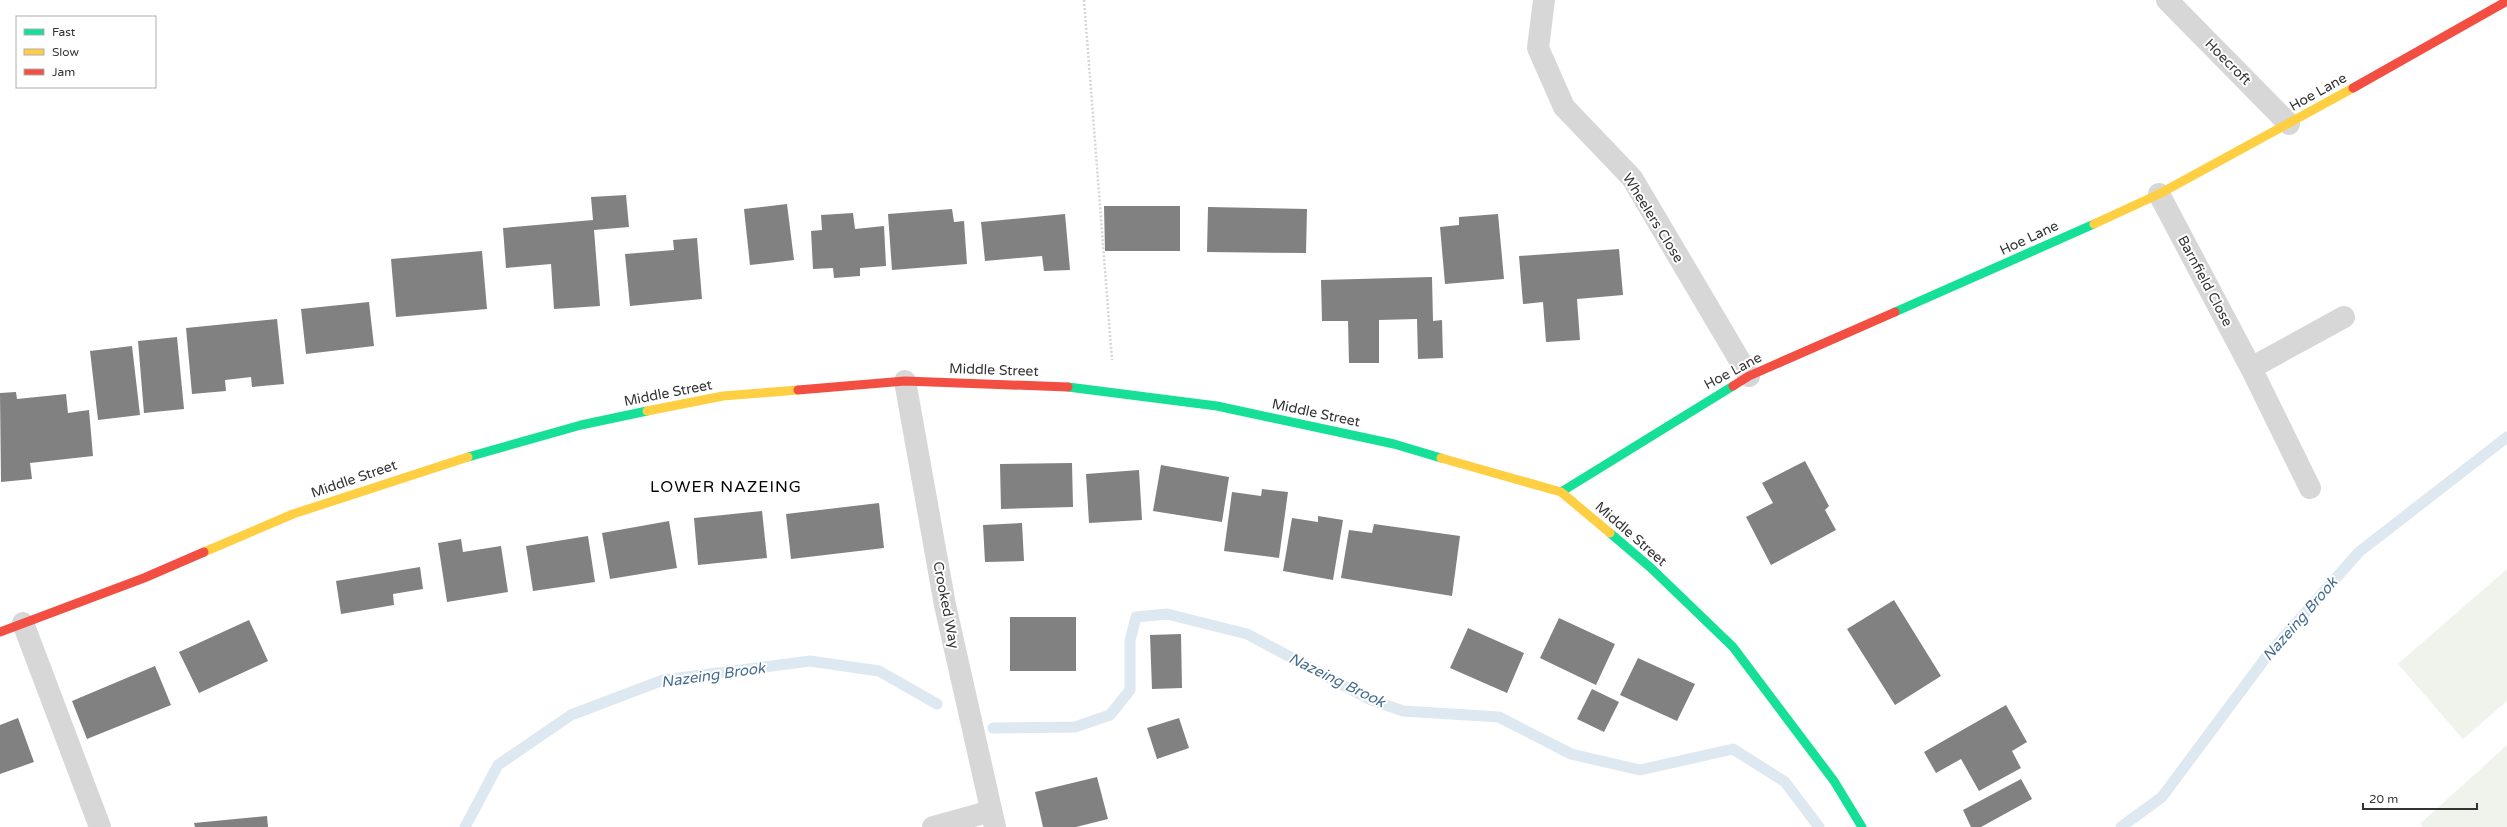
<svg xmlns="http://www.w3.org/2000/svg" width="2507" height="827" font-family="'Varela Round',sans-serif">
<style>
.green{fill:#eff3ec}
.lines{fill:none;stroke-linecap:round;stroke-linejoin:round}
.stream{stroke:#dde8f0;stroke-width:11}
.building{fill:#818181}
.path{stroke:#d5d5d5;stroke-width:2.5;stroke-dasharray:2 2;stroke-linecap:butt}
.lane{stroke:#d7d7d7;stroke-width:22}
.street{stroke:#d7d7d7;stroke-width:22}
.fast{stroke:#16e098;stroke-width:9}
.slow{stroke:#ffcf43;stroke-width:9}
.jam{stroke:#f24e42;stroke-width:9}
.labels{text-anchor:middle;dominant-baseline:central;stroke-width:4;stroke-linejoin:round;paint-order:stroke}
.street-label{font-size:14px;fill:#333;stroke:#fff}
.water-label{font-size:15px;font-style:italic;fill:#466e90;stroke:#fff}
.quarter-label{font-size:16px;letter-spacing:1px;fill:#000;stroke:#fff}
</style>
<rect width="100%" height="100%" fill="#fff"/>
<path class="green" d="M2507 569V701L2463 739 2398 664Z
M2507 745V827H2423L2420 824Z"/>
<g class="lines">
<path class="stream" d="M993 728 1075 727 1110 715 1130 690V641L1136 617 1167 614 1247 634 1369 699 1403 711 1499 717 1571 754 1640 770 1733 749 1785 782 1819 827
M465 827 498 765 571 715 663 680 810 661 879 671 937 704
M2121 827 2162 797 2267 656 2359 552 2507 437"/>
</g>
<path class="building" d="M626 195 629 227 594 230 600 306 554 309 551 264 506 268 503 228 593 220 591 197Z
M787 204 794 260 750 265 744 209Z
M1104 206H1180V251H1105Z
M1208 207 1307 209 1306 253 1207 252Z
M952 209 954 222 964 221 967 264 892 270 888 214Z
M853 213 855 229 884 226 886 266 860 268V276L834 278 833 268 813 269 811 231 822 230 821 215Z
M1065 214 1070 270 1044 271 1042 256 985 261 981 222Z
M1498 214 1504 279 1445 284 1440 227 1459 225V217Z
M697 238 702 299 630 306 625 254 674 250 673 240Z
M1619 249 1623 295 1577 299 1580 340 1546 342 1543 302 1523 304 1519 256Z
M482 251 487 309 396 317 391 259Z
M1432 277 1433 321 1442 320 1443 358 1418 359 1417 319 1379 320V363H1349L1348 321H1322L1321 280Z
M369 302 374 346 306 354 301 309Z
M277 319 284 384 252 387 251 377 225 380 226 391 192 394 186 328Z
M177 337 184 409 144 413 138 341Z
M132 346 140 415 98 420 90 351Z
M16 392 17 399 66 394 68 413 89 410 93 456 30 463 32 479 1 482 0 393Z
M1805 461 1829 506 1825 510 1836 530 1771 565 1746 517 1773 503 1762 483Z
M1072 463 1073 507 1001 509 1000 464Z
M1161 465 1229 477 1222 522 1153 511Z
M1139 470 1142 520 1089 523 1086 474Z
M1262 489 1288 492 1279 558 1224 551 1232 492 1261 496Z
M879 503 884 548 791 559 786 514Z
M762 511 767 558 698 565 694 518Z
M1318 516 1343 520 1333 580 1283 571 1292 518 1318 522Z
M669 521 677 568 610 579 602 533Z
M1022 523 1024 561 985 562 983 525Z
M1374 524 1460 536 1452 596 1341 578 1349 530 1372 533Z
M588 536 595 582 533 591 526 546Z
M461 539 463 552 501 546 508 592 447 602 438 543Z
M420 567 423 589 393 594 394 605 341 614 336 581Z
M1894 600 1941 676 1895 705 1847 629Z
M1010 617H1076V671H1010Z
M1559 618 1615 644 1596 685 1540 658Z
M249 620 268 661 199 693 179 652Z
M1468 628 1524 653 1507 693 1450 668Z
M1181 634 1182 688 1152 689 1150 635Z
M1638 658 1695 684 1677 721 1620 695Z
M155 666 171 705 87 739 72 701Z
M1592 689 1619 702 1604 732 1577 719Z
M2006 705 2027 742 2012 751 2021 768 1979 791 1961 759 1936 773 1924 752Z
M18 718 34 762 0 774V725Z
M1179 718 1189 748 1157 759 1147 728Z
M1097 777 1108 819 1076 827H1043L1035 792Z
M2021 779 2032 799 1981 827H1971L1963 810Z
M267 816 268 827H195L194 823Z"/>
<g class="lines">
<path class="path" d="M1084 0 1112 360"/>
<path class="lane" d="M23 623 100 827"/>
<path class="street" d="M1544 0 1538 48 1564 107 1632 178 1749 376
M2167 0 2289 124
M2159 194 2251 368 2310 488
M2251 368 2344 317
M905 381 945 605 995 827
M933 827 991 811"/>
<path class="fast" d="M1895 312 2094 224
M1068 387 1217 406 1394 444 1441 458
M468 457 581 425 647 411
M1561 492 1733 386
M1610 533 1651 568 1733 647 1834 781 1862 827"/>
<path class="slow" d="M2094 224 2159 194 2353 88
M647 411 723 396 798 390
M1441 458 1561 492 1610 533
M204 552 293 514 468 457"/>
<path class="jam" d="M2353 88 2507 1
M1733 386 1749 376 1895 312
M798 390 905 381 1068 387
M0 632 144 578 204 552"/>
</g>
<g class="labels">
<g class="street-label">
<text transform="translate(2228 62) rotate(45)">Hoecroft</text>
<text transform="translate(2318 92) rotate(-29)">Hoe Lane</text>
<text transform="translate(1653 218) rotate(58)">Wheelers Close</text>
<text transform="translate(2029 238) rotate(-25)">Hoe Lane</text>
<text transform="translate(2205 281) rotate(62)">Barnfield Close</text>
<text transform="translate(994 370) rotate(2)">Middle Street</text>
<text transform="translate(1733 371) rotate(-28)">Hoe Lane</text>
<text transform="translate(668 393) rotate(-11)">Middle Street</text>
<text transform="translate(1316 413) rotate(12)">Middle Street</text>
<text transform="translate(354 479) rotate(-19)">Middle Street</text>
<text transform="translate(1631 534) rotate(41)">Middle Street</text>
<text transform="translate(946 605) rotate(79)">Crooked Way</text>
</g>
<g class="water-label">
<text transform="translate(2300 619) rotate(-49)">Nazeing Brook</text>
<text transform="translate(713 675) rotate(-8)">Nazeing Brook</text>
<text transform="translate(1337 680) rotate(26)">Nazeing Brook</text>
</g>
<g class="quarter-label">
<text x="726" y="487">LOWER NAZEING</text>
</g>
</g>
<rect x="16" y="16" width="140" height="72" fill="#ffffff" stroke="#adadad"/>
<rect x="24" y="29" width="20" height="6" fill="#16e098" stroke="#adadad"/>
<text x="52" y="36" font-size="12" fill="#333333">Fast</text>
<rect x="24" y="49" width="20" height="6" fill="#ffcf43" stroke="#adadad"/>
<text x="52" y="56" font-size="12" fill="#333333">Slow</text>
<rect x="24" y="69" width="20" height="6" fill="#f24e42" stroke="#adadad"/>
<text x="52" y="76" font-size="12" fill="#333333">Jam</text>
<path d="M2363 803v6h114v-6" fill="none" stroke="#333333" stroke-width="2"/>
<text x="2369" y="803" font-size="12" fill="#333333" stroke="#ffffff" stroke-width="3" paint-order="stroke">20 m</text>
</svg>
